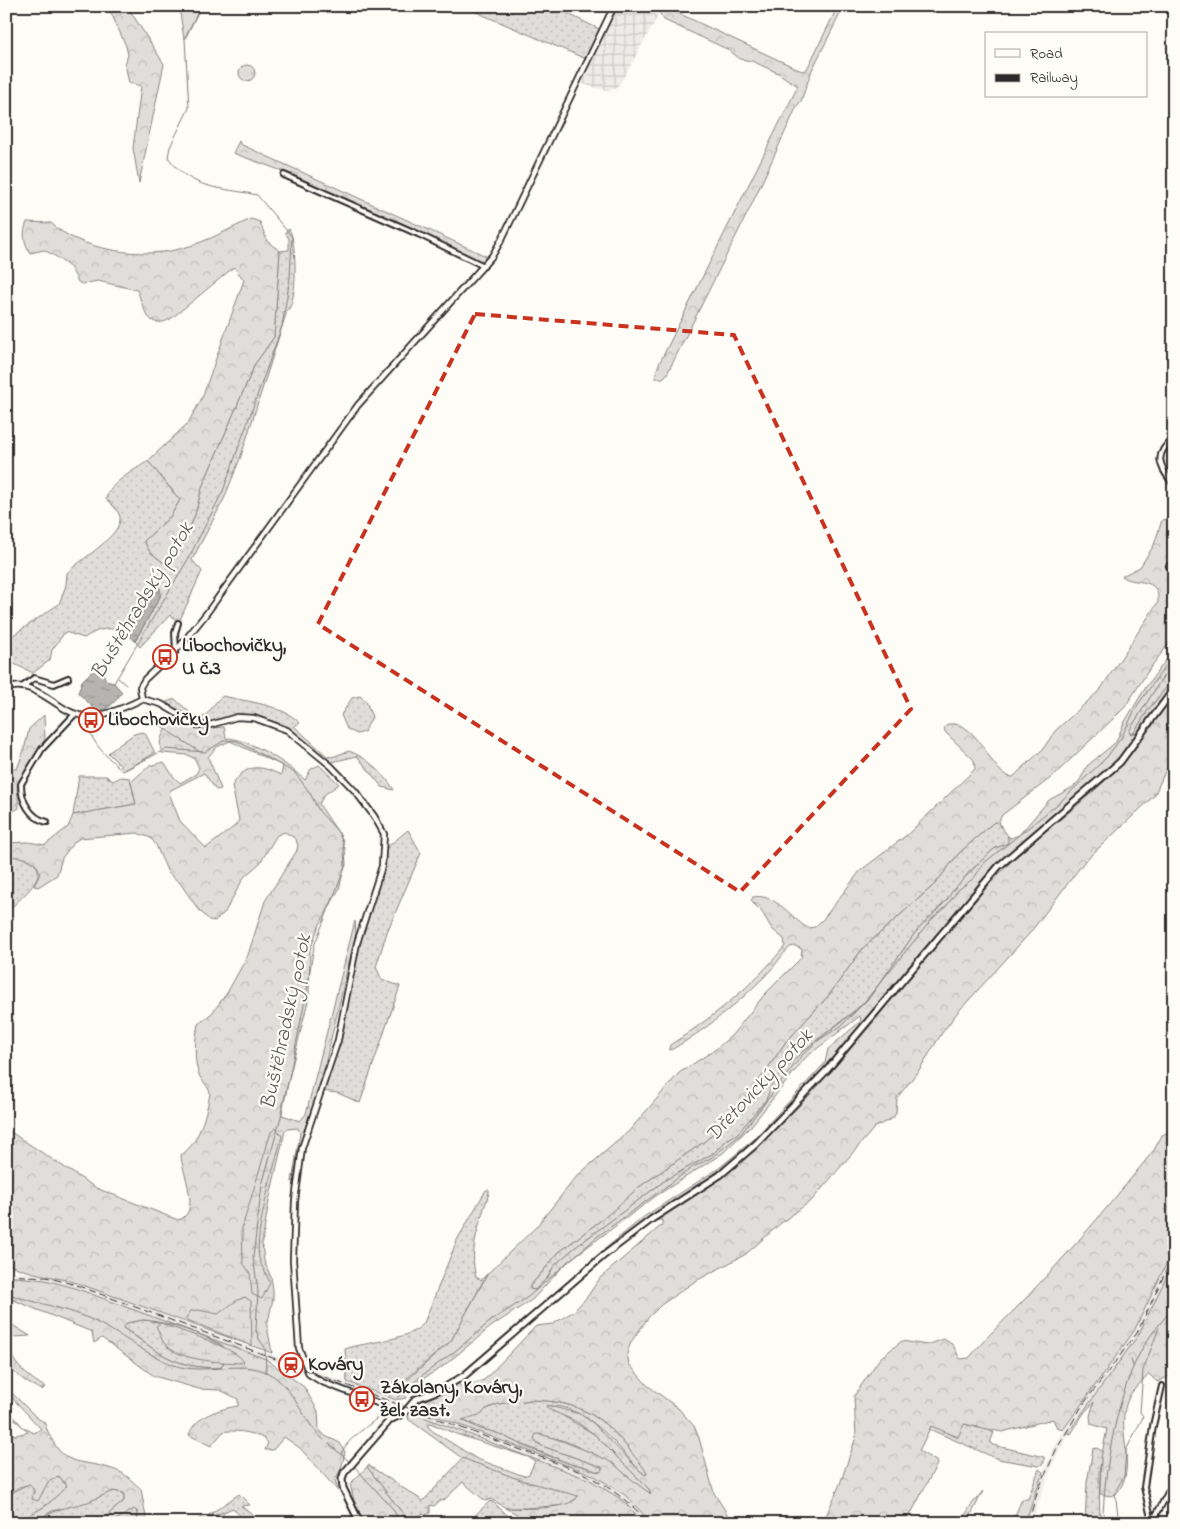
<svg xmlns="http://www.w3.org/2000/svg" width="1180" height="1529" font-family="'Indie Flower',sans-serif">
<style>
.built{fill:#edece8}
.industrial{fill:url(#industrial-grid)}
.grass{fill:url(#grass-dots);stroke:#858482}
.forest{fill:url(#forest-crowns);stroke:#858482;fill-rule:evenodd}
.wetland{fill:url(#wetland-marsh);stroke:#858482}
.green{fill:#dfdeda;stroke:#858482}
.water{fill:url(#water-ripples);stroke:#7e7d7b}
.lines{fill:none;stroke-linecap:round;stroke-linejoin:round}
.stream{stroke:#7e7d7b;stroke-width:1}
.minor-casing{stroke:#2b2b2b;stroke-width:8}
.tertiary-casing{stroke:#2b2b2b;stroke-width:8}
.secondary-casing{stroke:#2b2b2b;stroke-width:9}
.minor{stroke:#fdfcf7;stroke-width:4}
.tertiary{stroke:#fdfcf7;stroke-width:4.5}
.secondary{stroke:#fdfcf7;stroke-width:5}
.rail{stroke:#2b2b2b;stroke-width:1;stroke-dasharray:8 4;stroke-linecap:butt}
.marked{fill:none;stroke:#c8321e;stroke-width:4;stroke-dasharray:10 6;stroke-linejoin:round}
.labels{text-anchor:middle;dominant-baseline:central;stroke-width:4.5;stroke-linejoin:round;paint-order:stroke}
.poi-label{font-size:20px;font-weight:bold;fill:#2b2b2b;stroke:#fdfcf7;text-anchor:start}
.water-label{font-size:21px;font-style:italic;fill:#5b5b5a;stroke:#fdfcf7}
</style>
<defs>
<pattern id="industrial-grid" width="8" height="8" patternUnits="userSpaceOnUse" patternTransform="scale(1.25)"><rect width="8" height="8" fill="#edece8"/><path d="M0 4h8M4 0v8" fill="none" stroke="#cbcbc7"/></pattern>
<pattern id="grass-dots" width="8" height="8" patternUnits="userSpaceOnUse" patternTransform="scale(1.25)"><rect width="8" height="8" fill="#dfdeda"/><path d="M2 2h.1M6 6h.1" fill="none" stroke="#c0bfbb" stroke-width="1.8" stroke-linecap="round"/></pattern>
<pattern id="forest-crowns" width="20" height="18" patternUnits="userSpaceOnUse" patternTransform="scale(1.25)"><rect width="20" height="18" fill="#dfdeda"/><path d="M2 6a3 3 0 1 1 6 0M12 15a3 3 0 1 1 6 0" fill="none" stroke="#c0bfbb"/></pattern>
<pattern id="wetland-marsh" width="20" height="14" patternUnits="userSpaceOnUse" patternTransform="scale(1.25)"><rect width="20" height="14" fill="#dfdeda"/><path d="M1 5h8M5 5V1M11 12h8M15 12V8" fill="none" stroke="#c0bfbb"/></pattern>
<pattern id="water-ripples" width="26" height="14" patternUnits="userSpaceOnUse" patternTransform="scale(1.25)"><rect width="26" height="14" fill="#b5b4b1"/><path d="M2 4q2-2 4 0t4 0M15 11q2-2 4 0t4 0" fill="none" stroke="#939390"/></pattern>
</defs>
<rect width="100%" height="100%" fill="#fdfcf7"/>
<filter id="ink" filterUnits="userSpaceOnUse"><feTurbulence type="fractalNoise" baseFrequency=".02" numOctaves="2"/><feDisplacementMap in="SourceGraphic" scale="10" xChannelSelector="R" yChannelSelector="G"/><feConvolveMatrix kernelMatrix="1 2 1 2 8 2 1 2 1" color-interpolation-filters="sRGB"/></filter>
<g filter="url(#ink)">
<path class="built" d="M1174 1248V1261L1147 1322 1132 1347 1074 1424 1053 1463 1031 1523H1025L1035 1492 1053 1449 1080 1405 1134 1331Z
M6 1272 46 1274 77 1283 579 1469 604 1481 625 1495 652 1523H645L611 1492 577 1474 75 1288 45 1280 6 1278Z"/>
<path class="industrial" d="M617 6H637L658 16 624 77 617 87 609 91 582 84Z"/>
<path class="grass" d="M462 6H552L599 29 586 59Z
M289 229C297 241 298 303 287 311L241 456 224 499 192 560 202 571 179 622 170 615 140 647 135 641 160 597V588L157 587 137 617 119 627 121 631C106 626 97 630 84 638L65 632 52 650 50 660 33 673 6 660V640L59 604 66 585 67 573C78 561 123 535 120 517 118 509 111 504 106 499 109 483 135 470 148 461L180 500 170 517 144 541 150 552 168 566 182 545 195 515 202 487 255 364 274 337 280 251 289 250V239L285 232Z
M1174 659V678L1148 710 1134 733 1130 734 1129 731Z
M223 696C248 702 281 704 300 723L294 726 327 756 332 757 349 751C366 757 385 774 394 790L382 787 357 756 332 762C353 783 371 805 385 831L384 834C366 801 318 747 286 729 272 721 254 717 238 717 230 717 221 722 213 724 194 729 176 713 161 704L175 699 197 719C211 717 211 703 223 696Z
M360 696 366 701 372 717 364 732 357 734 347 729 341 715 352 698Z
M142 732 145 733 155 753 125 770 108 753 134 734Z
M79 776H106L113 781 121 777 130 778 136 804 73 815Z
M994 822H998L1008 836 1009 843 994 849 969 872 947 900 915 933 869 999 802 1052 784 1070 766 1100 738 1133 727 1140 714 1153 667 1179 573 1249 554 1266 548 1277 535 1290 530 1289V1286L559 1252 596 1224 639 1187 705 1141 722 1125 761 1078 785 1043 829 995 863 948 935 884 959 853Z
M408 830 421 853 387 932 376 967 382 980 400 986 360 1103 338 1093 322 1091 338 1040 357 943 382 866 385 849Z
M14 855C57 866 34 886 13 906L6 900V858Z
M486 1190H489V1193C481 1219 468 1250 476 1277L481 1280 487 1274 451 1341 386 1396 347 1382 345 1349C368 1341 409 1341 424 1323L457 1240Z
M143 1320C163 1321 215 1336 228 1351V1357L220 1368C173 1368 160 1353 122 1327L127 1323Z
M532 1400C576 1401 602 1415 629 1449 635 1457 644 1465 647 1474L645 1475 639 1470C615 1443 586 1404 546 1406L594 1434 649 1489 651 1495 606 1460 565 1441 539 1434 535 1442 542 1446 602 1467 601 1472C591 1471 584 1464 573 1465L462 1420 498 1404Z
M964 1424 994 1432 990 1443 993 1445 1044 1457V1463L1039 1466 998 1459 929 1429 931 1425 957 1437Z
M1097 1448 1103 1452 1099 1472 1100 1523H1085L1087 1482 1093 1449Z
M463 1458 521 1480 577 1494 578 1497 567 1505 526 1508H506L491 1499 485 1501 463 1482 443 1501 441 1500 434 1506 430 1505V1513L425 1515 423 1513 410 1523 367 1467 368 1465 423 1501Z
M59 1476 67 1486C55 1500 25 1523 6 1523V1496L26 1485 32 1486 34 1491C45 1488 48 1479 59 1476Z
M113 1491 124 1493V1501L98 1523H32C56 1507 86 1503 113 1491Z
M239 1494 250 1505 241 1506 251 1513 259 1523H223L243 1519 233 1508 210 1518 206 1517Z
M490 1501 493 1502 516 1523H467Z
M131 1509H136L138 1523H111Z"/>
<path class="forest" d="M108 6H127L164 64 139 183 133 148 141 86 129 83 125 64 128 55 126 46Z
M655 6H663L802 71 807 69 838 6H844L812 70 801 101 797 106 751 206 667 374 663 378H655L658 366 798 86 778 73 752 61 740 59 729 50 664 20Z
M239 73a8 8 0 1 1 16 0a8 8 0 1 1-16 0Z
M239 141 240 144 486 256 481 262 293 175 233 153Z
M251 219 260 222 267 241 280 251 274 337 255 364 202 487 195 515 182 545 168 566 150 552 144 541 170 517 180 500 148 461 188 423 202 398 244 280 234 267 172 318C147 333 144 307 137 290L98 281 82 284 78 282 71 268 55 256 44 250 30 253C24 242 22 234 27 222L51 223C78 249 134 257 170 251 199 246 225 231 251 219Z
M1174 516V637L1150 668 1125 707 1114 718 1052 777 1002 815 999 821 1001 827 997 822H994L959 853 935 884 863 948 829 995 785 1043 761 1078 722 1125 705 1141 639 1187 609 1214 559 1252 530 1286V1289L535 1290 548 1277 554 1266 573 1249 667 1179 714 1153 727 1140 738 1133 766 1100 772 1084 783 1071 802 1052 858 1009 870 997 915 933 947 900 953 890 984 858 994 849 1008 843V836L1011 838 1019 835 1049 800 1073 787 1080 780 1087 766 1116 742 1124 723 1146 687 1174 649V659L1129 731 1130 734 1134 733 1148 710 1174 678V684L1118 760 1019 845 995 869 918 955 825 1068 754 1142 732 1161 589 1262 645 1216 719 1168 753 1140 825 1063 828 1049 861 1021 860 1016 806 1057 751 1126 723 1153 656 1196 567 1262 533 1299 492 1326 441 1368 412 1385 404 1394 406 1398 396 1400 388 1397 451 1341 488 1273 536 1227 577 1176 629 1131 679 1073 716 1049 732 1035 765 994 801 958 802 949 795 946 790 947C780 956 773 970 762 979 735 1006 704 1031 671 1050L669 1049 670 1045C712 1018 753 986 785 946L784 939 772 929 762 912 751 901 753 897C773 893 789 914 803 925L808 928 815 927 824 918 860 871 908 834 975 769 974 760 945 732 944 728 948 724C980 719 991 778 1013 777L1043 749 1055 731 1100 690 1158 602C1160 575 1134 586 1122 576L1140 567 1154 545 1162 520Z
M1174 693V752L1154 796 1085 861 1029 934 957 1013 942 1033 919 1070 897 1098 896 1113 893 1118 875 1127 812 1200 781 1223 746 1254 694 1282 661 1305 648 1318 631 1342 627 1353 629 1364 647 1385 678 1408 694 1426 699 1438 714 1493 733 1523H652L625 1495 593 1475 420 1410 421 1400C433 1394 446 1391 458 1384L462 1387 484 1380 536 1326 553 1324 574 1311 587 1297 600 1278 662 1225V1220H657L659 1218C685 1201 713 1185 737 1165 837 1080 910 969 999 874 1037 833 1085 804 1123 763 1142 742 1155 716 1174 693ZM532 1400C578 1401 604 1416 631 1452 636 1459 644 1466 647 1474L645 1475 639 1470 593 1423 580 1414 546 1405 548 1409 575 1421 594 1434 649 1489 651 1494C639 1486 626 1475 615 1465 607 1458 546 1433 536 1434L534 1439 542 1446 602 1467 601 1472C591 1472 584 1464 573 1465L528 1448 495 1432 480 1429 462 1420 482 1414 486 1409 498 1404Z
M44 715 45 739 17 786 19 808 6 816V768L17 769 24 750 29 729Z
M175 721H184L199 729 224 727 226 738C249 738 288 764 305 780L311 769 319 765 339 784 324 795 319 804 343 840 345 865 339 889 318 928 310 950 309 997 281 1111 282 1115 300 1121 306 1114 355 921 356 933 319 1090 306 1125 292 1182 300 1133 298 1128 287 1129 285 1131 269 1201 262 1243 264 1261 271 1277 273 1289V1299L267 1326 272 1353 77 1283C53 1276 28 1274 6 1263V1129L96 1188 178 1220C203 1213 181 1171 181 1155 199 1144 206 1114 210 1094 209 1086 204 1084 200 1077 193 1063 195 1039 198 1024L212 1013 227 993 248 955 265 901 296 852 298 846 296 839 285 832 277 835 260 863 244 877 225 912 215 921 209 920 198 909 180 883 168 873 156 845 151 838 137 833 80 838 74 842 62 858 57 875 38 887 34 886C35 883 38 879 39 876 42 859 17 854 6 858V843L29 842 45 845 68 827 73 815 136 804 131 782 149 766 164 762 173 776 180 783 196 774 199 768 195 759 188 755 162 753C157 740 164 728 175 721ZM230 741 283 766 281 775C258 764 245 764 232 786L239 820 235 826 206 848 180 821 169 793 171 790 204 773 216 790 221 789 208 757 217 747Z
M1174 1130V1248L1134 1331 1063 1430 1057 1428 1053 1419 1002 1432 964 1424 958 1437 931 1426 919 1451 936 1461 937 1464 906 1523H823L840 1484 856 1437 854 1396 880 1358 902 1341 927 1345 944 1339 953 1345 960 1359 969 1358C990 1332 1015 1311 1037 1286 1078 1243 1117 1196 1154 1150L1162 1135Z
M1174 1261 1172 1375 1157 1382 1149 1374C1143 1381 1133 1389 1129 1397 1113 1429 1140 1467 1116 1494L1110 1496 1100 1494 1101 1458 1107 1429 1091 1424 1090 1416 1094 1402 1084 1413 1071 1434 1068 1433 1139 1334Z
M16 1277 45 1280 75 1288 266 1359 304 1387 318 1411 319 1429 325 1436 340 1443 345 1452 341 1469 335 1480 338 1491 300 1448 284 1437 273 1450H265L268 1443C263 1433 233 1429 223 1432L211 1446 189 1435C195 1416 219 1409 238 1406V1399L220 1390 199 1389 154 1376 102 1338 94 1343 92 1332 6 1297V1278ZM143 1320C163 1321 215 1336 228 1351V1357L220 1368C173 1368 160 1353 123 1328L127 1323Z
M6 1321 30 1336 13 1337C0 1357 31 1379 45 1387L42 1390 28 1383 6 1366Z
M6 1387 37 1418 44 1422C64 1475 79 1455 120 1472 127 1475 135 1484 141 1489L147 1523H138V1512L134 1509 111 1523H98L124 1501V1493L113 1491 88 1502 52 1511 32 1523H16L47 1505 67 1486 59 1476 48 1482 38 1501 32 1499 34 1491 30 1484 19 1487 6 1496V1432L16 1435 28 1432 6 1411V1408L23 1427 34 1433 41 1429 6 1391Z
M410 1412 590 1480 621 1499 645 1523H534L505 1508C520 1509 572 1510 578 1496L521 1480 462 1458 408 1419ZM430 1423 456 1434 528 1457 535 1461 529 1474 524 1476 477 1459 434 1432 428 1427Z
M367 1467 410 1523H364L354 1500 350 1484Z
M1039 1469 1043 1472 1025 1523H1012L1022 1499H1028Z
M983 1491 967 1523H961L971 1505Z
M225 1511 218 1523H192L205 1515 209 1518Z"/>
<path class="wetland" d="M276 1128 282 1136C275 1164 254 1233 259 1258 261 1266 267 1275 270 1283L262 1299 252 1294 250 1273 243 1263 242 1228 271 1132Z
M245 1297 251 1301 252 1346 185 1319 191 1311 198 1310 218 1314 236 1301Z
M161 1323C179 1331 236 1347 244 1362L240 1363C220 1362 179 1361 165 1344 161 1340 159 1331 156 1326Z"/>
<path class="green" d="M179 6H201L184 39Z"/>
<path class="water" d="M156 587 160 588V597L135 641 119 626 137 617Z
M96 667 102 670 106 681 114 683 122 692C116 701 109 710 97 711L78 693 82 681Z"/>
<g class="lines">
<path class="stream" d="M118 678 126 685
M114 683 187 561 223 491 282 326 290 278 292 237 257 195C222 187 191 191 168 157L170 147 189 108 185 39 201 6
M92 705C79 734 103 753 123 771L166 749 205 752 225 740 237 741 295 773 310 793 319 811 339 833 345 849 346 865 314 946 306 995 282 1113 262 1185 253 1257 258 1291 256 1330 259 1339 265 1348 266 1372
M146 713 168 731 200 752
M6 1293C33 1303 64 1307 90 1319 119 1332 144 1354 174 1365 203 1376 242 1359 268 1373 294 1386 302 1421 324 1440
M1131 1360 1133 1366
M397 1398 420 1377 454 1352 492 1320 528 1297 598 1236 693 1167 711 1158 740 1135 802 1055 819 1040 841 1026 861 1006 933 918 945 908 958 890 974 878 984 863 1059 803 1107 757 1121 738 1137 706 1174 654
M329 1444 350 1462
M341 1454C348 1436 371 1426 385 1411
M353 1465 393 1509 400 1523
M1103 1523C1103 1472 1118 1387 1145 1344 1153 1331 1164 1319 1174 1307
M1119 1523 1115 1492 1124 1476 1126 1450 1142 1419 1143 1416 1140 1412 1143 1370 1159 1328"/>
<defs>
<path id="minor" d="M284 175 418 234 484 266
M1173 484C1159 465 1153 455 1174 438
M1169 566 1174 563
M176 651 175 633 178 623
M22 687 34 678 54 684 68 678
M47 822C30 818 21 801 21 784L42 749 75 714
M1152 1522 1144 1487 1153 1426 1162 1386
M1152 1523 1174 1481"/>
<path id="tertiary" d="M6 689C36 677 57 713 84 716 102 718 126 707 142 699
M395 1416 380 1404 322 1382 309 1374 299 1348 293 1260 295 1201 302 1148 338 1040 357 943 382 866 384 834 374 816 355 791 331 766 287 730 254 718 237 717 210 725H197L161 704 142 699 140 687 145 679 181 645 206 614 358 405 492 256 502 239 614 6"/>
<path id="secondary" d="M360 1523 343 1488 342 1479 344 1473 390 1420 404 1413 416 1399 444 1388 465 1375 603 1256 652 1219 720 1175 756 1144 827 1070 999 866 1120 762 1174 689"/>
</defs>
<use href="#minor" class="minor-casing"/>
<use href="#tertiary" class="tertiary-casing"/>
<use href="#secondary" class="secondary-casing"/>
<use href="#minor" class="minor"/>
<use href="#tertiary" class="tertiary"/>
<use href="#secondary" class="secondary"/>
<path class="rail" d="M6 1275 46 1277 76 1285 578 1471C606 1484 628 1500 649 1523
M1028 1523 1037 1493 1056 1450 1082 1406 1137 1333 1174 1254"/>
</g>
</g>
<path class="marked" d="M475 314 734 335 911 709 740 892 318 624Z"/>
<defs>
<symbol id="bus-ring" viewBox="-11 -11 22 22"><circle r="9.5" fill="#fdfcf7" stroke="#c8321e" stroke-width="1.5"/><path d="M-5-6H5V4H4V6H2V4H-2V6H-4V4H-5ZM-3.5-4V0h7V-4ZM-3.5 1.2v1.5H-2V1.2ZM2 1.2v1.5H3.5V1.2Z" fill="#c8321e"/></symbol>
<symbol id="station-ring" viewBox="-11 -11 22 22"><circle r="9.5" fill="#fdfcf7" stroke="#c8321e" stroke-width="1.5"/><path d="M-3-6H3Q5-6 5-4V2Q5 4 3 4L4.5 6H3L1.5 4h-3L-3 6H-4.5L-3 4Q-5 4-5 2V-4Q-5-6-3-6ZM-3.5-4v3h7v-3ZM-3.5 1v1.5H-2V1ZM2 1v1.5H3.5V1Z" fill="#c8321e"/></symbol>
</defs>
<g fill-rule="evenodd">
<use href="#bus-ring" x="151" y="643" width="28" height="28"/>
<use href="#bus-ring" x="77" y="706" width="28" height="28"/>
<use href="#station-ring" x="277" y="1351" width="28" height="28"/>
<use href="#bus-ring" x="348" y="1385" width="28" height="28"/>
</g>
<g class="labels">
<g class="poi-label">
<text x="182" y="646">Libochovičky,<tspan x="182" dy="23">U č.3</tspan></text>
<text x="108" y="720">Libochovičky</text>
<text x="308" y="1365">Kováry</text>
<text x="380" y="1388">Zákolany, Kováry,<tspan x="380" dy="23">žel. zast.</tspan></text>
</g>
<g class="water-label">
<text transform="translate(143 601) rotate(-59)">Buštěhradský potok</text>
<text transform="translate(287 1022) rotate(-78)">Buštěhradský potok</text>
<text transform="translate(760 1086) rotate(-47)">Dřetovický potok</text>
</g>
</g>
<rect width="1180" height="1529" fill="none" stroke="#fdfcf7" stroke-width="25"/>
<rect x="12" y="12" width="1155" height="1504" fill="none" stroke="#2b2b2b" stroke-width="2" filter="url(#ink)"/>
<rect x="985" y="32" width="162" height="65" fill="#fdfcf7" stroke="#a9a8a5"/>
<rect x="995" y="49" width="25" height="8" fill="#fdfcf7" stroke="#a9a8a5"/>
<text x="1030" y="58" font-size="15" fill="#2b2b2b">Road</text>
<rect x="995" y="74" width="25" height="8" fill="#2b2b2b" stroke="#a9a8a5"/>
<text x="1030" y="82" font-size="15" fill="#2b2b2b">Railway</text>
</svg>
